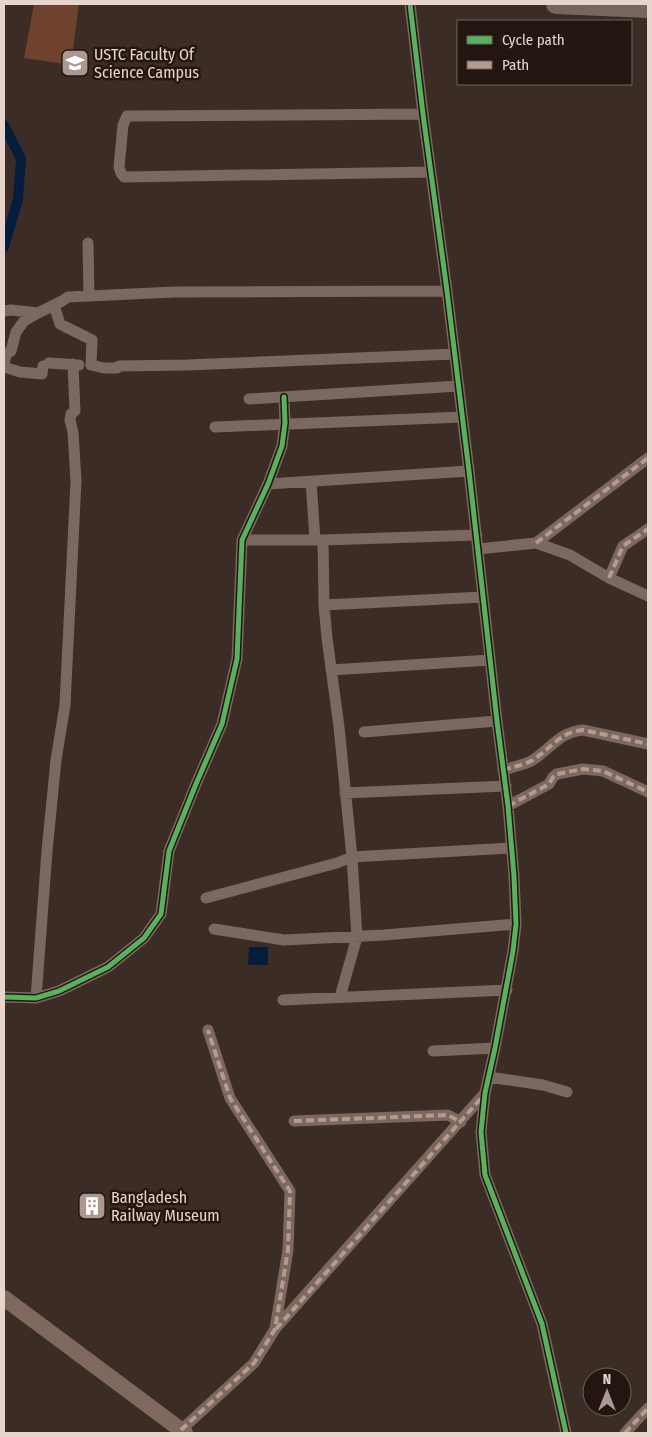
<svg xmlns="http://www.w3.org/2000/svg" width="652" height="1437" font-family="'Fira Sans Condensed',sans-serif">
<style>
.green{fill:#6e422d}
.water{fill:#051d3c}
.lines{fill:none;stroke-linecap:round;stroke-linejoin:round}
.canal{stroke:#051d3c;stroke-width:10}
.street{stroke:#7b685f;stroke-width:11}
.secondary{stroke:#7f685e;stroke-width:16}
.highway{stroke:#76665f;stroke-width:20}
.quiet{stroke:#b69a8f;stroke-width:4;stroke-dasharray:8 4;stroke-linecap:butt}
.cycleway-casing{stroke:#231610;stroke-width:8}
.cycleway{stroke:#56b35d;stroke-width:5}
.labels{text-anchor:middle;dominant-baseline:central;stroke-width:5;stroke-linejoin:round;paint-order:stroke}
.poi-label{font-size:16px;fill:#e7d4cb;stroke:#231610;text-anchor:start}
</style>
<rect width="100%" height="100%" fill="#3c2c26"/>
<path class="green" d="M34 4H79L71 65 24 58Z"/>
<path class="water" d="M249 947H268V965H248Z"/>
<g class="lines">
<path class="canal" d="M4 125 21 159 18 199 4 247"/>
<path class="street" d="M410 4 423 114 447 291 469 471 497 721 508 806 514 876 516 924 513 951 495 1048 485 1093 481 1132 485 1175 542 1324 566 1433
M423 114 127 116 123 125 119 167 121 173 124 177 431 172
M88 243 89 296
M54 305 60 324 92 340 91 365 104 368H117L119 366 187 365 455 354
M4 311 11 310 38 313 62 301 68 297 89 296 174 292 447 291
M49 363 79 365
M4 364 6 355 11 351 16 332 24 321 38 313
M4 367 20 372 42 374 43 366
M249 399 459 386
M215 427 462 417
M311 481 315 540
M268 484 469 471
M242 540H323L477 535
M323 540 324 605 327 638 339 727 352 857 357 937 340 997
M536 543 648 458
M478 549 536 543 570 555 609 578 648 596
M609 578 623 546 648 529
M324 605 483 597
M331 670 490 660
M364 732 497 721
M503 770C513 767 524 765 533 760 551 748 560 732 583 730L648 744
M345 793 506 786
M508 806 549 784 553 777 557 774 583 769 603 771 648 792
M206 898 337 863 352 857 511 848
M214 929 284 940 384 935 516 924
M4 997 36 998 59 991 108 967 144 938 161 914 169 851 196 784 222 724 237 659 242 540 268 484 282 446 285 423 284 397
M36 998 47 851 56 760 65 705 76 481 73 432 70 420 71 414 75 411 73 364
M283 1000 507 990
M433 1051 495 1048
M489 1077 543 1085 567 1092
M294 1121 448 1115 461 1122
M275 1329 485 1093
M181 1430 254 1363 275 1329 288 1250 290 1191 230 1098 208 1030
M625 1433 648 1408"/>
<path class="secondary" d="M4 1298 185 1433"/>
<path class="highway" d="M556 4 648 8"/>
<path class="quiet" d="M536 543 648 458
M609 578 623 546 648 529
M503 770C513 767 524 765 533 760 551 748 560 732 583 730L648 744
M508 806 549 784 553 777 557 774 583 769 603 771 648 792
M294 1121 448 1115 461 1122
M276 1329 484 1095
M181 1430 254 1363 275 1329 288 1250 290 1191 230 1098 208 1030
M625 1433 648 1408"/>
<defs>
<path id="cycleway" d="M410 4 423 114 447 291 469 471 497 721 508 806 514 876 516 924 513 951 495 1048 485 1093 481 1132 485 1175 542 1324 566 1433
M4 997 36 998 59 991 108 967 144 938 161 914 169 851 196 784 222 724 237 659 242 540 268 484 282 446 285 423 284 397"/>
</defs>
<use href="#cycleway" class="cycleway-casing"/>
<use href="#cycleway" class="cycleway"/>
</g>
<defs>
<symbol id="university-square" viewBox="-11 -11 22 22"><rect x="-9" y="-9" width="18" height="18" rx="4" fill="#ab9991" stroke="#231610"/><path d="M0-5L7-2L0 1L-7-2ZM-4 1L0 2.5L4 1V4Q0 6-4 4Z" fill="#fff"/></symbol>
<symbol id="building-square" viewBox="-11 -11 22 22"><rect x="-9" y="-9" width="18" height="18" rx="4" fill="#ab9991" stroke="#231610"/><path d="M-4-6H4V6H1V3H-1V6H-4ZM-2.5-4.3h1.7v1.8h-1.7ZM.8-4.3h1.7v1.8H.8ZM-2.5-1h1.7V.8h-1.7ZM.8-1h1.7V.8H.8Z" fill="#fff"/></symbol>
</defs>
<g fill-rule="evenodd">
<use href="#university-square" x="59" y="47" width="32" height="32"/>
<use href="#building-square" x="76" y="1190" width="32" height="32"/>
</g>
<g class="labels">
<g class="poi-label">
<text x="94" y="54">USTC Faculty Of<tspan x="94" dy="18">Science Campus</tspan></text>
<text x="111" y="1197">Bangladesh<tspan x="111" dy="18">Railway Museum</tspan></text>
</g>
</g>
<rect width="652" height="1437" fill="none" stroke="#e7d4cb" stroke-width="10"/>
<rect x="457" y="20" width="175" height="65" fill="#231610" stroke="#71625b"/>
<rect x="467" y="36" width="25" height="8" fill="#56b35d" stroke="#71625b"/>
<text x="502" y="45" font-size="15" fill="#e7d4cb">Cycle path</text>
<rect x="467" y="61" width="25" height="8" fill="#b69a8f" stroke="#71625b"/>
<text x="502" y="70" font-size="15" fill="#e7d4cb">Path</text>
<g transform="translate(607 1392)"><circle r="24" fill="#231610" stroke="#71625b"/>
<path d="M0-4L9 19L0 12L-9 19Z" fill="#ab9991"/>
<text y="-8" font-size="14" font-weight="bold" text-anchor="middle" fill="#e7d4cb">N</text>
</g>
</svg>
